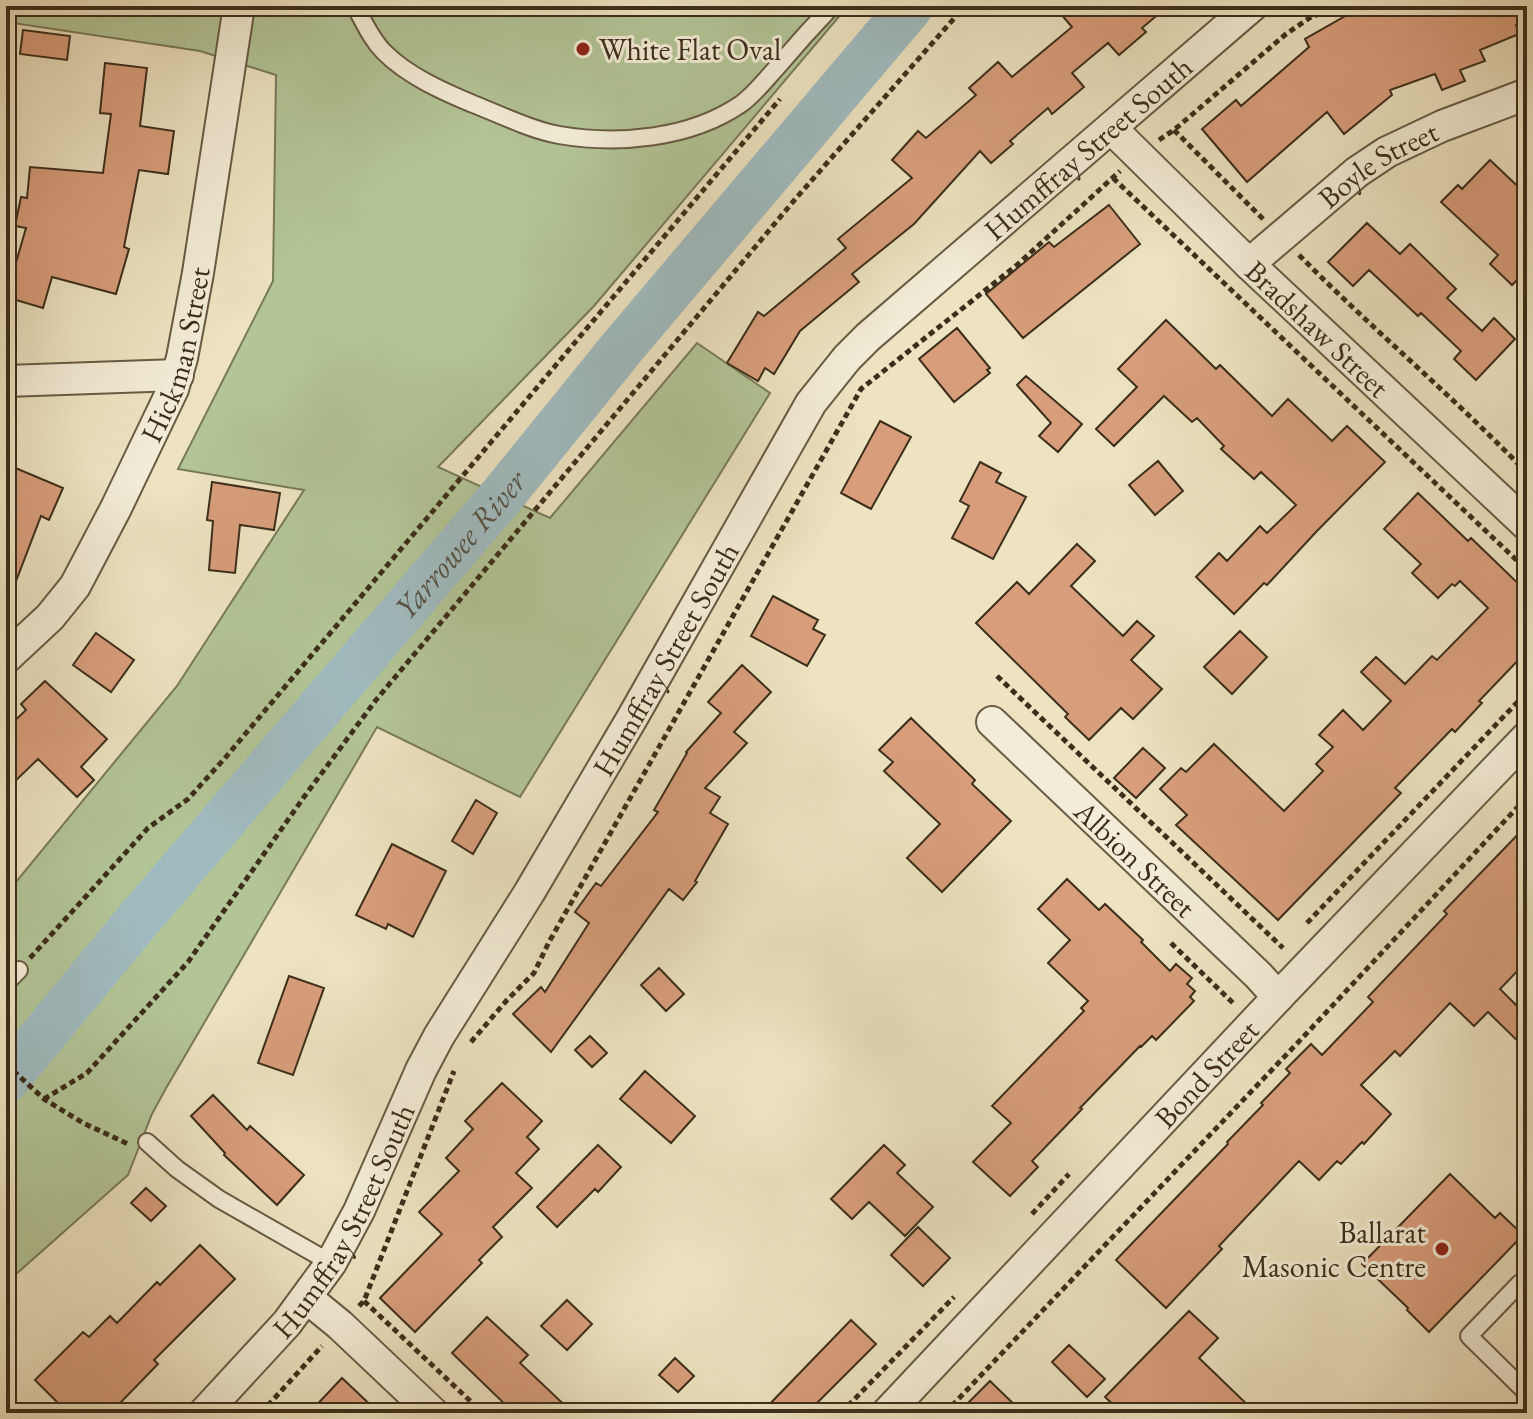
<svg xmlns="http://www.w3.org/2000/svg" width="1533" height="1419" font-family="'EB Garamond',serif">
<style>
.green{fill:#b3c597;stroke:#787a59;stroke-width:2}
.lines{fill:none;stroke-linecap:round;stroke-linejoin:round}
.river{stroke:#a0bbbf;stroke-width:46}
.building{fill:#d89e7c;stroke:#3c2e1b;stroke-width:2}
.lane-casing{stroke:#685b44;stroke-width:20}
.street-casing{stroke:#685b44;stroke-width:34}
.path{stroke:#3c2e1b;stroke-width:5;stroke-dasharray:6 4;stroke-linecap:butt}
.lane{stroke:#f3edd7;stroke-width:16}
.street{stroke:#f3edd7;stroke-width:30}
.poi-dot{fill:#8f2418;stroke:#f3edd7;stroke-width:3}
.labels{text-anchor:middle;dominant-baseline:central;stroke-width:6;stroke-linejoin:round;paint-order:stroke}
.poi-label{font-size:30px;fill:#3c2e1b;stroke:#f3edd7;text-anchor:start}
.street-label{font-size:30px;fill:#3c2e1b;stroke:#f3edd7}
.water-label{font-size:32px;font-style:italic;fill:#555144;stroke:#f3edd7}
</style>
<rect width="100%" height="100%" fill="#ede3c1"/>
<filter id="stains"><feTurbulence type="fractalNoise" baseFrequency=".0025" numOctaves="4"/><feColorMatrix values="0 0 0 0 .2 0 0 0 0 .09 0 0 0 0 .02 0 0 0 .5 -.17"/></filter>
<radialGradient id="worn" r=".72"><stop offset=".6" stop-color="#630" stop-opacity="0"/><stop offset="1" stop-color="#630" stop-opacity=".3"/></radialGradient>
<path class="green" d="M6 6H848L594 306 438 467 550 518 697 343 770 393 520 797 377 727 165 1090 152 1114 128 1175 6 1283V894L177 686 304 490 178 469 273 281 276 75 200 51 6 22Z"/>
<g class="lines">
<path class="river" id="s1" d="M6 1080 139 919 501 497 625 344 911 6"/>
</g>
<path class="building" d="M1054 6H1168L1142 28 1146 32 1119 55 1108 43 1072 73 1084 87 1052 114 1048 108 1010 141 1013 144 991 163 980 151 914 224 852 274 859 282 800 331 774 374 765 368 758 381 727 363 758 312 764 316 846 248 838 239 912 178 892 160 918 131 926 138 976 95 969 88 998 62 1012 77 1072 27Z
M1363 6H1527V20L1516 25 1519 34 1480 50 1485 61 1460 70 1465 81 1442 90 1435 74 1390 90 1392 95 1344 134 1327 112 1247 182 1202 129 1236 100 1241 106 1309 47 1305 39Z
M23 30 70 36 67 60 20 54Z
M105 63 147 68 140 126 174 131 168 174 139 170 124 247 129 249 116 294 52 277 43 308 6 297 26 228 15 226 21 197 27 198 30 167 103 173 111 114 100 113Z
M1490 160 1527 195V270L1512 285 1490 264 1498 255 1441 202 1458 185 1462 189Z
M1109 205 1140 244 1023 338 986 294 1049 242 1054 247Z
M1367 223 1400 254 1410 244 1456 289 1447 298 1482 331 1494 318 1515 339 1476 380 1454 359 1461 351 1421 313 1418 316 1369 270 1353 286 1328 262Z
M1166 320 1216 369 1220 365 1272 416 1288 399 1332 441 1347 426 1385 462 1316 532 1267 585 1264 583 1234 614 1196 577 1219 553 1227 561 1260 526 1267 533 1296 505 1261 472 1254 479 1221 449 1224 446 1197 418 1192 422 1164 396 1114 446 1096 429 1137 387 1118 369Z
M957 328 990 368 987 370 990 373 954 402 919 359Z
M1026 376 1082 424 1058 452 1039 436 1051 423 1017 385Z
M880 421 911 437 871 509 841 493Z
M1158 461 1183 491 1155 515 1129 485Z
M980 462 1001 473 996 482 1026 497 993 559 952 538 969 506 960 501Z
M6 464 63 488 49 520 41 516 8 602H6Z
M212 482 280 493 274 530 240 525 235 573 209 570 213 521 207 520Z
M1418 493 1468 541 1471 538 1527 592V651L1479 701 1482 703 1455 732 1452 729 1395 788 1401 793 1278 920 1176 825 1187 815 1160 789 1181 768 1186 772 1214 744 1284 811 1323 771 1316 764 1333 747 1319 735 1343 710 1363 730 1391 701 1361 672 1376 657 1405 684 1432 656 1437 660 1488 608 1460 581 1455 586 1452 584 1438 598 1412 573 1421 564 1384 529Z
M1077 544 1095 561 1071 586 1123 636 1137 621 1154 636 1131 660 1162 689 1133 719 1121 708 1089 740 1065 717 1068 714 976 623 1017 582 1029 594Z
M773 596 818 620 813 629 825 635 807 666 751 636Z
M1240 631 1267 657 1232 694 1204 667Z
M96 633 134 660 111 692 73 665Z
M742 665 771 692 734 732 747 743 705 788 720 797 710 813 728 824 695 881 697 882 683 900 669 889 551 1052 513 1014 541 987 545 992 589 923 575 912 596 883 601 886 658 812 654 810 687 753 686 752 721 713 708 702Z
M45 681 107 739 81 767 94 780 77 797 38 759 6 790V729L26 710 21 704Z
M911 718 975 780 972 784 1011 821 942 892 907 858 940 824 884 771 893 762 879 750Z
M1143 748 1165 768 1136 798 1114 778Z
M476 800 497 813 473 854 452 841Z
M1527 825V961L1500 989 1527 1016V1050L1488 1012 1474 1026 1450 1003 1400 1056 1395 1051 1361 1085 1391 1114 1364 1144 1362 1142 1341 1164 1337 1161 1319 1180 1299 1161 1219 1246 1222 1249 1166 1308 1116 1260 1228 1144 1227 1142 1263 1105 1261 1103 1290 1073 1286 1069 1311 1044 1322 1055 1373 1002 1368 997 1447 914 1444 911Z
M392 844 446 871 413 937 388 924 386 929 356 915Z
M1067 879 1099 910 1105 904 1143 940 1141 942 1170 971 1176 964 1192 978 1187 984 1195 991 1190 997 1194 1001 1156 1040 1152 1036 1141 1047 1140 1046 1080 1108 1082 1109 1032 1161 1038 1167 1010 1196 973 1162 1011 1123 992 1106 1084 1011 1081 1008 1088 1001 1048 963 1070 940 1038 909Z
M659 968 684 994 666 1011 641 985Z
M289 976 324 988 293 1075 258 1063Z
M590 1036 607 1053 592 1067 575 1050Z
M645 1071 695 1116 671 1143 620 1099Z
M502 1083 542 1121 527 1137 539 1149 516 1173 532 1188 493 1227 502 1237 479 1260 482 1263 415 1332 380 1298 442 1234 419 1212 459 1171 446 1158 473 1129 465 1121Z
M213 1095 247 1130 250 1126 304 1175 277 1205 224 1155 225 1153 191 1116Z
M598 1145 621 1167 598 1192 595 1189 557 1227 537 1207Z
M884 1145 905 1165 897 1173 933 1207 905 1236 869 1202 852 1219 831 1199Z
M1450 1174 1495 1218 1500 1213 1523 1235 1429 1332 1407 1310 1408 1308 1362 1264Z
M146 1188 166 1206 151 1221 131 1203Z
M918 1227 950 1258 923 1286 891 1255Z
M200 1245 235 1279 154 1360 158 1364 121 1402 132 1413H68L35 1380 83 1332 89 1337 110 1316 117 1323 157 1282 160 1285Z
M567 1300 592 1324 567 1350 541 1326Z
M1189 1311 1218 1338 1199 1358 1256 1413H1122L1105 1397Z
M487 1317 528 1355 520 1363 573 1413H514L452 1353Z
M851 1320 876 1344 807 1413H761Z
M1069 1345 1105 1379 1087 1397 1052 1362Z
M675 1358 694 1376 678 1392 659 1375Z
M342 1378 379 1413H309Z
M990 1381 1023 1413H958Z"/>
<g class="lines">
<defs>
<path id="lane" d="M355 6C364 22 371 39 384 52 408 76 442 91 473 104 499 114 531 130 559 135 618 145 690 139 741 104 755 94 767 78 779 65 796 45 814 25 832 6
M6 983 19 970
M147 1142 177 1169 219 1199 331 1263
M1527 1290 1520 1283 1469 1336 1527 1393"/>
<g id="street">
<path id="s2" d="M1111 128 1249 264 1527 525"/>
<path id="s3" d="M1249 264 1357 172 1387 152 1442 126 1527 94"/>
<path d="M6 381 178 375"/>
<path id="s4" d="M6 658 50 617 75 586 116 508 173 389 182 358 198 273 239 6"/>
<path id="s5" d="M992 722 1258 975 1278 997"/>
<path d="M307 1298 340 1325 433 1413"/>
<path id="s6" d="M204 1413 287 1323 331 1263 359 1211 421 1070 439 1036 529 893 631 720 811 403 847 358 868 337 1252 6"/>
<path id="s7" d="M887 1413 1278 997 1527 737"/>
</g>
</defs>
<use href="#lane" class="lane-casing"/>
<use href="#street" class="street-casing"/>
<path class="path" d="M1174 130 1264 220
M1159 140 1174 130 1286 34 1311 17 1341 6
M1113 178 1527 570
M1299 255C1373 330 1454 397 1527 473
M997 676 1283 948
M1307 923 1527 692
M1171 943 1233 1003
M30 958 148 828 188 799 225 758 780 99
M471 1042 507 1000 534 973 549 942 861 389 1017 265 1120 171
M6 1064 44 1099 83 1123 128 1144
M44 1099 87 1073 188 962 304 797 376 700 797 197 965 6
M1032 1214 1069 1174
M364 1301 483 1413
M359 1306 364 1301 454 1071
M261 1413 322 1346
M841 1413 954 1297
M945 1413 1306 1034 1527 797"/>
<use href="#lane" class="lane"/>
<use href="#street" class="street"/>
</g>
<g class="poi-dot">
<circle cx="583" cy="49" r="8"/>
<circle cx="1442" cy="1249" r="8"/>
</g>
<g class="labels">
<g class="poi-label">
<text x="599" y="49">White Flat Oval</text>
<text x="1426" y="1232" text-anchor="end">Ballarat<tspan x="1426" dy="34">Masonic Centre</tspan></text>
</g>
<g class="street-label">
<text stroke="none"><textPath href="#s6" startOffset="1560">Humffray Street South</textPath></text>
<text stroke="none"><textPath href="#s3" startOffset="164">Boyle Street</textPath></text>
<text stroke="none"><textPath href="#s2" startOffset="288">Bradshaw Street</textPath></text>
<text stroke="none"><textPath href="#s4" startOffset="354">Hickman Street</textPath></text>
<text stroke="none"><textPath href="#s6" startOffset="888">Humffray Street South</textPath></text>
<text stroke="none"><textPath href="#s5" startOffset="198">Albion Street</textPath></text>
<text stroke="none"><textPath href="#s7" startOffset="466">Bond Street</textPath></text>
<text stroke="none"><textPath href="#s6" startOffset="240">Humffray Street South</textPath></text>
</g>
<g class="water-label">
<text stroke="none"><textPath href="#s1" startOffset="702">Yarrowee River</textPath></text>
</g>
</g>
<rect width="1533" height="1419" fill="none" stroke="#ede3c1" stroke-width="32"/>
<rect x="8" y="8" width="1517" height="1403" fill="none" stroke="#3c2e1b" stroke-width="4"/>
<rect x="16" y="16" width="1501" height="1387" fill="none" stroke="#3c2e1b" stroke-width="2"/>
<rect width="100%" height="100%" filter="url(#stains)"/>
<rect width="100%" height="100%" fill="url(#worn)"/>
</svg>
